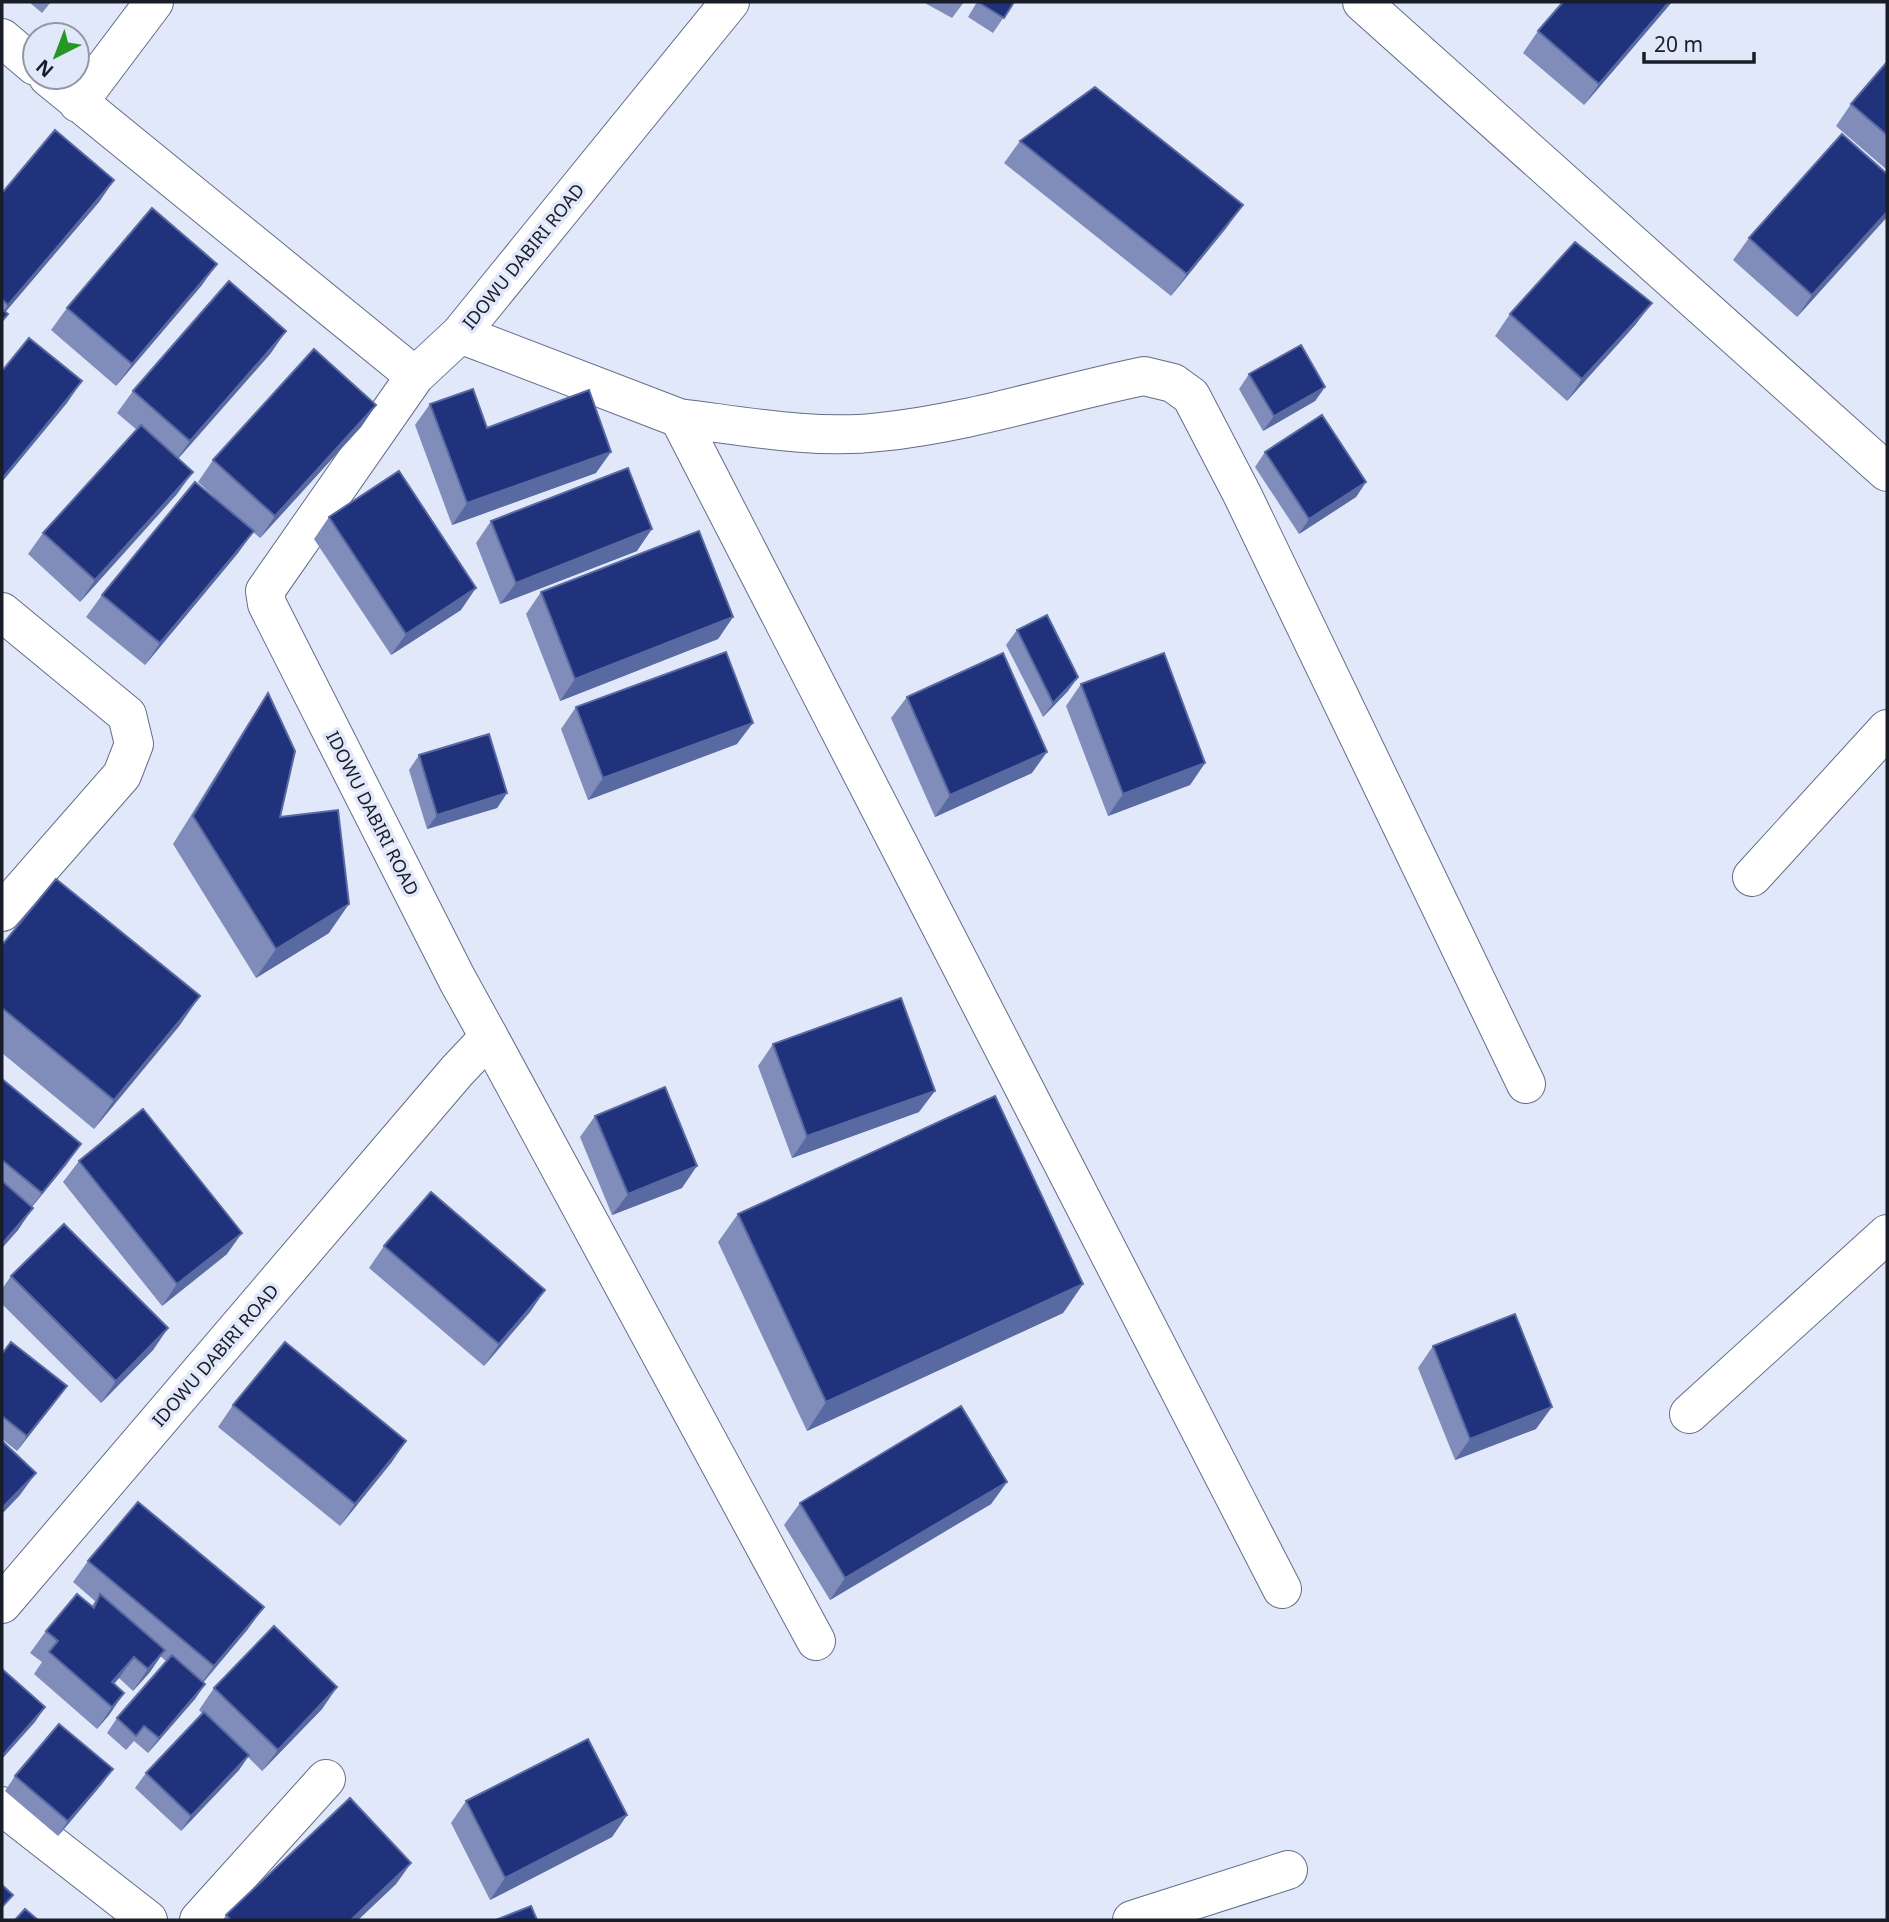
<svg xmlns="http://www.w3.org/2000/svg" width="1889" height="1922" font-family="'Noto Sans',sans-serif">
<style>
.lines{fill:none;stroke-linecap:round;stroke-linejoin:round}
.street-casing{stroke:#636d88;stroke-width:40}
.street{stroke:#fff;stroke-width:38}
.wall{fill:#808dba}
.shaded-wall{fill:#5969a1}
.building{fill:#1f327b;stroke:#5969a1;stroke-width:2}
.labels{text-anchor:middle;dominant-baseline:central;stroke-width:7;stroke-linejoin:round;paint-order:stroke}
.street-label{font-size:18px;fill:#181d27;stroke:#e1e8fa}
</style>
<rect width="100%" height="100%" fill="#e1e8fa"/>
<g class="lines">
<defs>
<path id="street" d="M1362 2 1887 472
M2 38 35 66
M48 77 415 376
M78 103 154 2
M460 334 679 418 1282 1589
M679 418C744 426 815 440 880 432 969 423 1056 394 1144 376L1173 383 1191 396 1242 494 1526 1084
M2 612 127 715 134 744 122 775 2 912
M1752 877 1887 729
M489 1037 816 1641
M1689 1414 1887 1234
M2 1604 457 1071 489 1037 457 979 267 604 265 591 415 376 460 334 730 2
M2 1806 148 1920
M199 1920 326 1779
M1132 1920 1288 1870"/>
</defs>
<use href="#street" class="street-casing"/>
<use href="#street" class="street"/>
</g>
<path class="wall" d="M29 2H51L42 13Z
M923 2H964L952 18Z
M977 2H1014L993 33 968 17Z
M1563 2H1672L1584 105 1523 53 1538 31Z
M1887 62V170L1836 126 1851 104Z
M1020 141 1227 227 1171 296 1004 163Z
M114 180 99 202 5 312 2 322V193Z
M1887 217 1797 317 1733 260 1749 238Z
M202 285 116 386 51 330 67 308Z
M1510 314 1636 324 1567 401 1495 336Z
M271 353 178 459 177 494 80 602 28 554 43 533 137 430 117 413 133 391Z
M1249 374 1325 387 1315 401 1263 431 1239 389Z
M430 404 487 428 596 473 452 525 415 425Z
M376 405 361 427 260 538 253 532 238 553 145 665 86 617 102 595 236 517 198 482 213 460Z
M1265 452 1366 482 1356 497 1299 534 1255 467Z
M329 517 461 610 391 655 314 539Z
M491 521 637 551 500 604 476 543Z
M541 592 733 617 718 639 560 701 526 614Z
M1017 630 1068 691 1043 717 1006 645Z
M1081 684 1205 763 1190 785 1108 816 1066 706Z
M268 693 280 817 329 933 256 978 173 844 249 722Z
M907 697 1032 773 935 817 891 718Z
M576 707 737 744 588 800 561 729Z
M419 755 507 793 497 808 427 829 409 770Z
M2 945 180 1025 94 1129 2 1053Z
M773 1044 919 1112 792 1158 758 1066Z
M2 1079 81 1144 66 1165 32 1207 18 1230 2 1248Z
M595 1116 682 1188 612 1215 580 1137Z
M79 1161 227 1254 162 1306 63 1182Z
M738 1214 1083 1284 1063 1313 807 1431 718 1242Z
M384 1246 545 1290 530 1312 484 1366 369 1268Z
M11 1276 168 1328 153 1350 101 1403 2 1304V1289Z
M1433 1346 1536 1429 1455 1460 1418 1368Z
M2 1354 56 1401 17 1451 2 1439Z
M233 1405 406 1441 391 1463 340 1526 218 1427Z
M1007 1482 991 1504 830 1600 784 1525 800 1503Z
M88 1561 248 1629 203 1683 205 1684 195 1699 148 1753 134 1741 126 1750 107 1733 117 1718 166 1661 160 1656 150 1672 133 1691 119 1678 114 1684 124 1693 109 1715 97 1729 34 1674 42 1662 30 1653 46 1631 92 1606 95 1601 73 1582Z
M337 1687 322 1709 262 1771 248 1757 239 1770 181 1831 135 1788 146 1773 202 1713 199 1710 214 1688Z
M113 1769 102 1784 58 1836 5 1791 15 1776Z
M466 1801 627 1815 612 1837 490 1900 451 1823Z
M411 1863 396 1884 358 1920H223L226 1915Z"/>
<path class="shaded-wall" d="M1669 2H1672L1584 105 1599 84Z
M114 180 99 202 2 316V314L8 305Z
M1243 205 1227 227 1171 296 1187 274Z
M1887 212V217L1797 317 1812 295Z
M217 264 202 285 116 386 132 364Z
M1652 303 1636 324 1567 401 1582 379Z
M286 331 271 353 174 463 190 441Z
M82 381 67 403 2 482V479Z
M1325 387 1315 401 1263 431 1274 416Z
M376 405 361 427 260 538 275 516Z
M611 452 596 473 452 525 467 503Z
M193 472 177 494 80 602 95 580Z
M1366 482 1356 497 1299 534 1309 519Z
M652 529 637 551 500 604 516 583Z
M254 531 238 553 145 665 160 643Z
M476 588 461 610 391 655 406 634Z
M733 617 718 639 560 701 575 679Z
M1078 677 1068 691 1043 717 1053 703Z
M753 723 737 744 588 800 603 778Z
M1047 752 1032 773 935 817 950 795Z
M1205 763 1190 785 1108 816 1123 794Z
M507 793 497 808 427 829 437 815Z
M349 904 329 933 256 978 276 949Z
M200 996 180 1025 94 1129 114 1100Z
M935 1091 919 1112 792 1158 807 1136Z
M81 1144 66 1165 26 1214 42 1193Z
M697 1166 682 1188 612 1215 628 1194Z
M33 1208 18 1230 2 1248V1244Z
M242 1233 227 1254 162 1306 177 1284Z
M1083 1284 1063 1313 807 1431 826 1402Z
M545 1290 530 1312 484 1366 499 1344Z
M168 1328 153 1350 101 1403 116 1381Z
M67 1386 56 1401 17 1451 27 1436Z
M1552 1407 1536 1429 1455 1460 1470 1439Z
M406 1441 391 1463 340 1526 355 1504Z
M36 1473 20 1495 2 1514V1508Z
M1007 1482 991 1504 830 1600 845 1578Z
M264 1607 248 1629 198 1688 214 1666Z
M165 1650 150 1672 133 1691 148 1669Z
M134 1657 119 1678 102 1698 112 1682Z
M205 1684 195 1699 148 1753 159 1738Z
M337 1687 322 1709 262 1771 278 1750Z
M124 1693 109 1715 97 1729 112 1707Z
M45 1707 35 1722 2 1759V1756Z
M249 1755 239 1770 181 1831 191 1816Z
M113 1769 102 1784 58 1836 68 1821Z
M627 1815 612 1837 490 1900 505 1878Z
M411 1863 396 1884 358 1920H351Z"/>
<path class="building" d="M978 2H1014L1004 18Z
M1563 2H1669L1599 84 1538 31Z
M1887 62V135L1851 104Z
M1095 87 1243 205 1187 274 1020 141Z
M55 130 114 180 8 305 2 299V193Z
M1842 134 1887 174V212L1812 295 1749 238Z
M152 208 217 264 132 364 67 308Z
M1575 242 1652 303 1582 379 1510 314Z
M229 281 286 331 190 441 133 391Z
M2 309 8 314 2 321Z
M29 338 82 381 2 479V371Z
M1301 345 1325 387 1274 416 1249 374Z
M314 349 376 405 275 516 213 460Z
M473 389 487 428 589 390 611 452 467 503 430 404Z
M1322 415 1366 482 1309 519 1265 452Z
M141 425 193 472 95 580 43 533Z
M628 468 652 529 516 583 491 521Z
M399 471 476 588 406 634 329 517Z
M195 482 254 531 160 643 102 595Z
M699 531 733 617 575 679 541 592Z
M1047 615 1078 677 1053 703 1017 630Z
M726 652 753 723 603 778 576 707Z
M1003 653 1047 752 950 795 907 697Z
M1164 653 1205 763 1123 794 1081 684Z
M268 693 295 751 280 817 338 810 349 904 276 949 193 816Z
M489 734 507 793 437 815 419 755Z
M56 879 200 996 114 1100 2 1008V945Z
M901 998 935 1091 807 1136 773 1044Z
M2 1079 81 1144 42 1193 2 1160Z
M665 1087 697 1166 628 1194 595 1116Z
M995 1096 1083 1284 826 1402 738 1214Z
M143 1109 242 1233 177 1284 79 1161Z
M2 1181 33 1208 2 1244Z
M431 1192 545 1290 499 1344 384 1246Z
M64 1224 168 1328 116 1381 11 1276Z
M1515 1314 1552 1407 1470 1439 1433 1346Z
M11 1342 67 1386 27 1436 2 1416V1354Z
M285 1342 406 1441 355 1504 233 1405Z
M961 1406 1007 1482 845 1578 800 1503Z
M2 1441 36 1473 2 1508Z
M138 1502 264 1607 214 1666 88 1561Z
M77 1594 94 1608 100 1594 165 1650 148 1669 134 1657 112 1682 124 1693 112 1707 49 1652 58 1641 46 1631Z
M274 1626 337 1687 278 1750 214 1688Z
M172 1655 205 1684 159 1738 144 1726 136 1736 117 1718Z
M2 1669 45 1707 2 1756Z
M204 1712 249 1755 191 1816 146 1773Z
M59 1724 113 1769 68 1821 15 1776Z
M588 1739 627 1815 505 1878 466 1801Z
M350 1798 411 1863 351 1920H231L226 1915Z
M2 1885 13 1895 2 1907Z
M531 1906 537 1920H496Z
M25 1909 38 1920H15Z"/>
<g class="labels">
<g class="street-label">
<text transform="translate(523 256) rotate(-51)">IDOWU DABIRI ROAD</text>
<text transform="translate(373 813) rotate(63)">IDOWU DABIRI ROAD</text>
<text transform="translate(215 1355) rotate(-49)">IDOWU DABIRI ROAD</text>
</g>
</g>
<rect width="1889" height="1922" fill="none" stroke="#181d27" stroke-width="7"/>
<g transform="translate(56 56) rotate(222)"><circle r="33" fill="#e1e8fa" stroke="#9197a6" stroke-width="2"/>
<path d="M0-5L12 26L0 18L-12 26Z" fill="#259725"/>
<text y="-10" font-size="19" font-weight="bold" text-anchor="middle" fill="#181d27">N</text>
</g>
<path d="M1644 52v10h110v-10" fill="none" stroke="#181d27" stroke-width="3.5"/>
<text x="1654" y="52" font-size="21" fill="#181d27" stroke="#e1e8fa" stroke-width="5" paint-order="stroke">20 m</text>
</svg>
